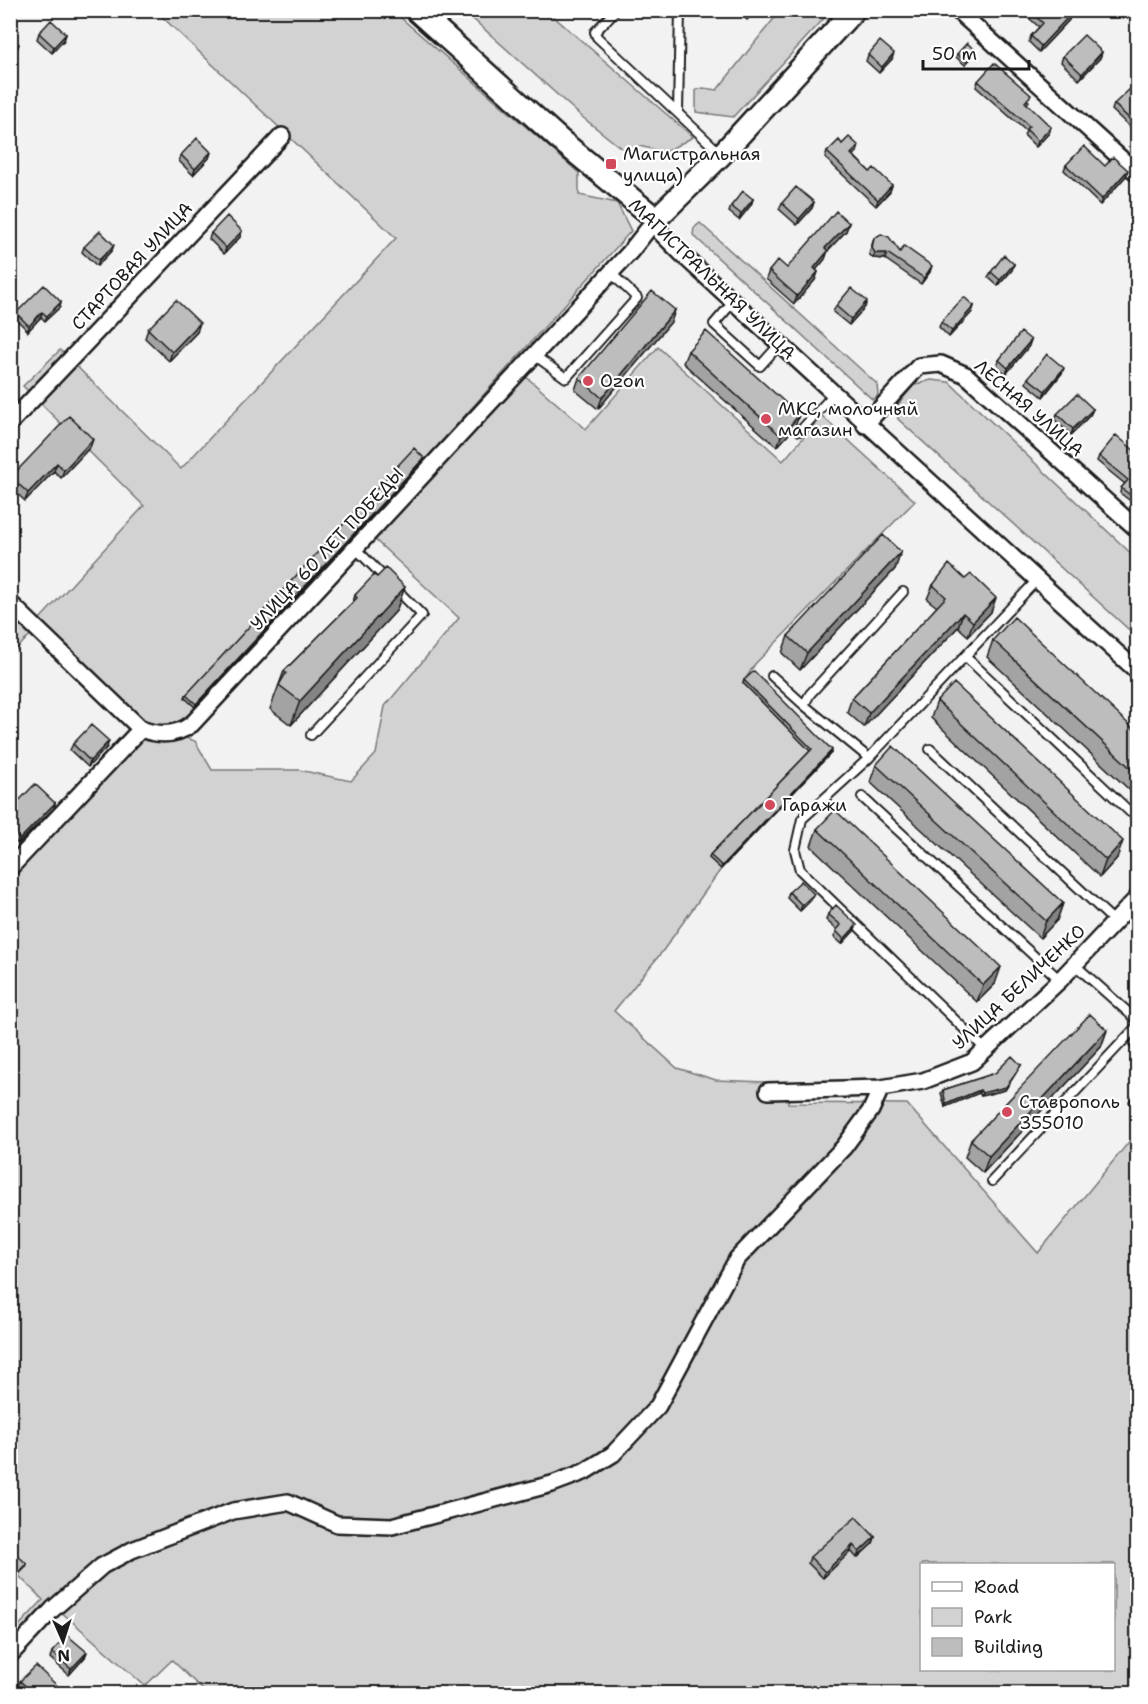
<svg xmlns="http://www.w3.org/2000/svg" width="1148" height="1704" font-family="'Shantell Sans',sans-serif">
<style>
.green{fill:#d2d2d2;stroke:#777;stroke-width:1.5;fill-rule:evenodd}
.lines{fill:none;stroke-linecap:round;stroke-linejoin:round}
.lane-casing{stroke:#1c1c1c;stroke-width:12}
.street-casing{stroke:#1c1c1c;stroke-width:20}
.secondary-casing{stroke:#1c1c1c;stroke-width:26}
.lane{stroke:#fff;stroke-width:8}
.street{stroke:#fff;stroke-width:15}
.secondary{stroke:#fff;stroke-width:21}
.wall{fill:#a3a3a3;stroke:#1c1c1c;stroke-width:1.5}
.shaded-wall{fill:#848484;stroke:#1c1c1c;stroke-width:1.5}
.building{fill:#bdbdbd;stroke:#1c1c1c;stroke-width:1.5}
.poi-dot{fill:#d1495b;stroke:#fff;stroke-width:2}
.labels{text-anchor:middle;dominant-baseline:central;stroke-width:4.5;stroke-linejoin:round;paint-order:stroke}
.poi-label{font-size:18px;fill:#1c1c1c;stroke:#fff;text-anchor:start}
.street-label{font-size:18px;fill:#1c1c1c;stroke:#fff}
</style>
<rect width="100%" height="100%" fill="#f2f2f2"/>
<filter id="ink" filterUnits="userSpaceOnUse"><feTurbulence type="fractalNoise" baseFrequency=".0167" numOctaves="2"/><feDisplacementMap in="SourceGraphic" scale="12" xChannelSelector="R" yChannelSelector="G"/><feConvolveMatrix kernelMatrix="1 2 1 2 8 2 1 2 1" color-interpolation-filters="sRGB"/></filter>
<g filter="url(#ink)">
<path class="green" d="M156 11H393L579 173V195L617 203 631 231 424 461 413 451 185 697 196 708 181 720 186 738 195 741 212 770H299L351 781 376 754 385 706 459 618 372 537 524 375 586 429 658 347 783 461 822 416 915 501 755 664 743 683 811 751 709 858 721 869 662 952 614 1011 677 1068 716 1080 789 1083 788 1103 907 1104 1038 1253 1137 1132V1693H206L172 1660 145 1686 59 1610 11 1662V1634L43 1600 10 1567 11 855 128 729 30 635 11 655 10 594 39 620 144 506 23 386 60 350 181 469 396 238ZM922 1564H1114V1670H922Z
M464 11H547L693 137 665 152 639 146 630 155 581 116Z
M780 11H831L733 117 696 112V90L703 88 717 90Z
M700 223 877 384 878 395 873 400 693 235 694 228Z
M931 380 949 382 1137 559V637L898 419 895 408 914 385Z"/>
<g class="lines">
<defs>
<path id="lane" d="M616 10 595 32 597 37 720 153
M678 112 680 10
M733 302 714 324 760 366 779 345
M534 355 566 378 637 298 611 273
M800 431 833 395
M354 547 388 581
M903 592 810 694 804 705 869 758 1036 581
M965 656 1130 812
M772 676 804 705
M311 735 422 615 396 589
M930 749 1115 922
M869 758 802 819 795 850 800 870 985 1049
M862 797 1060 980
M1075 965 1138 1021
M992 1181 1138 1025"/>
<path id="street" d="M957 10 1138 174
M656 219 661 233 686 258 1138 672
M10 423 282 136
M865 425 919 366 941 364 966 375 1138 530
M10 603 141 729
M10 868 141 729C159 736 176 736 192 724L630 252 656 219
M768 1091 881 1088 923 1081 972 1062 1060 980 1138 897
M10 1655 53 1609 102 1566 132 1550 233 1511 288 1502 337 1524 392 1526 552 1484 584 1472 613 1454 658 1406 737 1259 844 1147 871 1110 881 1088"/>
<path id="secondary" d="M416 10 559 139 656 219 722 154 854 10"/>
</defs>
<use href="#lane" class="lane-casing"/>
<use href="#street" class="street-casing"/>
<use href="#secondary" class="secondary-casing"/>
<use href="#lane" class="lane"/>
<use href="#street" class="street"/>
<use href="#secondary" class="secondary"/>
</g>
<path class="wall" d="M736 10H755L747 20Z
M1020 10H1067L1071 14 1069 20 1039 52 1029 42 1031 36 1039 27Z
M39 33 66 34 64 40 52 53 37 39Z
M976 51 975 54 965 65 956 57 957 54Z
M1102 52 1100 58 1079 80 1061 62 1063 56Z
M868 55 892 59 879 73 866 61Z
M978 81 1029 101 1027 104 1049 133 1036 147 1024 135 1026 131 976 87Z
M1114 104 1137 125 1133 130 1112 110Z
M842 144 857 152 853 155 870 172 892 185 890 191 876 206 825 158 827 152Z
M211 152 209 158 193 175 179 161 181 155Z
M1066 165 1105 166 1126 176 1100 205 1064 170Z
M753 199 751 205 739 220 729 212 731 206Z
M814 202 812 208 797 225 779 209 782 203Z
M849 223 846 231 827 251 825 259 816 270 818 272 815 280 794 304 766 279 769 271 787 268Z
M242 231 240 237 224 254 209 239 211 233Z
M874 238 900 252 930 272 921 284 885 259 873 258 869 254Z
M84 247 112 250 97 266 82 252Z
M1014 264 1012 270 998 286 988 277 991 272Z
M61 302 60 307 45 321 41 317 28 331 15 318 16 313Z
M836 306 865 307 849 325 833 312Z
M974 306 972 312 949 337 939 327 941 322Z
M675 310 671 322 598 409 575 390 579 378Z
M148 329 197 332 169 361 145 338Z
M1029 346 1006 374 997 366 999 360Z
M688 351 795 427 777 447 683 363Z
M1062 373 1043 397 1026 383 1028 378Z
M1093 409 1090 415 1071 435 1055 420 1057 414Z
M93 439 90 447 61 478 54 471 25 501 10 487 11 477Z
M1099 456 1135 457 1137 460V506L1120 493 1121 488 1125 484 1097 461Z
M423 460 195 707 185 698 186 695Z
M901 552 895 569 800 670 782 653 788 636Z
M377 577 405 587 396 611 291 725 270 709 284 671 353 602 355 595Z
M933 585 991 612 968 636 958 627 864 727 847 712 852 698 937 607 927 599Z
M993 640 1137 732V797L987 657Z
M744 680 832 750 831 753 721 869 709 858 710 855 810 751 743 683Z
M937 701 1117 858 1100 877 931 718Z
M73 744 107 747 88 767 70 750Z
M876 765 1063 903 1057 920 1040 938 870 782Z
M55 803 54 808 18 844 10 837V810Z
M817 829 995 984 977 1002 811 846Z
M789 892 811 900 800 911 787 898Z
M828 914 854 931 842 944 834 937 837 930 826 920Z
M1107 1030 1101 1047 983 1173 965 1157 971 1140Z
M1137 1034V1054L1129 1046 1131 1040Z
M1021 1065 1005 1090 981 1096 979 1093 945 1107 941 1093 943 1090Z
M1137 1092V1111L1129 1102 1130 1100Z
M875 1537 873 1543 857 1558 851 1551 823 1578 808 1563 810 1557Z
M10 1563 27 1564 26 1567 18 1575 10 1568Z
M52 1652 85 1657 69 1675 50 1658Z
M20 1681 62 1694H21L17 1689Z"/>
<path class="shaded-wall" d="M752 10H755L747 20 749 14Z
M1071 14 1069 20 1039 52 1041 46Z
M66 34 64 40 52 53 54 47Z
M19 44 17 49 10 57V55Z
M1102 52 1100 58 1079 80 1082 74Z
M894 53 892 59 879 73 882 67Z
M1137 121V125L1133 130 1135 124Z
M1051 127 1049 133 1036 147 1038 141Z
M859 146 857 152 849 159 851 154Z
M211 152 209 158 193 175 195 169Z
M1128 170 1126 176 1100 205 1102 199Z
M892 185 890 191 876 206 878 200Z
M753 199 751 205 739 220 741 214Z
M814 202 812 208 797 225 799 219Z
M849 223 846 231 822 257 825 248Z
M242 231 240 237 224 254 226 248Z
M114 245 112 250 97 266 99 260Z
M828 251 825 259 811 276 814 268Z
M875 253H887L885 259 873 258Z
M1014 264 1012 270 998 286 1000 280Z
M932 266 930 272 921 284 924 278Z
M818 272 815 280 794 304 797 296Z
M867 301 865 307 849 325 851 319Z
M61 302 60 307 45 321 47 316Z
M974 306 972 312 949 337 952 331Z
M675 310 671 322 598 409 602 398Z
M42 312 41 317 28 331 29 326Z
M200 323 197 332 169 361 172 352Z
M1031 340 1029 346 1006 374 1008 368Z
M1064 368 1062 373 1043 397 1045 391Z
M1093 409 1090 415 1071 435 1073 429Z
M799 415 795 427 777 447 781 436Z
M93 439 90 447 61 478 64 470Z
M424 458 423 460 195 707 196 704Z
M57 463 54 471 25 501 28 493Z
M901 552 895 569 800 670 807 653Z
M405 587 396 611 291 725 300 701Z
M996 598 991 612 968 636 973 622Z
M963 613 958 627 864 727 869 713Z
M109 741 107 747 88 767 90 761Z
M832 750 831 753 721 869 722 866Z
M55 803 54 808 18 844 20 839Z
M1123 841 1117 858 1100 877 1106 860Z
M814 894 811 900 800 911 802 905Z
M1063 903 1057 920 1040 938 1046 921Z
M857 925 854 931 842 944 844 939Z
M1001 967 995 984 977 1002 983 985Z
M1107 1030 1101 1047 983 1173 989 1156Z
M1021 1065 1005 1090 981 1096 982 1093Z
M980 1090 979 1093 945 1107 946 1104Z
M875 1537 873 1543 857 1558 859 1552Z
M853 1545 851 1551 823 1578 825 1572Z
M87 1652 85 1657 69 1675 71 1669Z"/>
<path class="building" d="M745 10H752L749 14Z
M1028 10H1067L1071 14 1041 46 1031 36 1043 23Z
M51 20 66 34 54 47 39 33Z
M1084 35 1102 52 1082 74 1063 56Z
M10 36 19 44 10 55Z
M880 41 894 53 882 67 868 55Z
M967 43 976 51 966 62 957 54Z
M994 63 1031 95 1025 102 1051 127 1038 141 1026 129 1029 126 978 81Z
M1131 88 1137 94V121L1135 124 1114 104Z
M849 137 859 146 851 154 870 172 874 168 892 185 878 200 827 152 839 140 842 144Z
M197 138 211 152 195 169 181 155Z
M1084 146 1105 166 1113 157 1128 170 1102 199 1066 165Z
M796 187 814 202 799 219 782 203Z
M743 191 753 199 741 214 731 206Z
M836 211 849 223 825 248 828 251 814 268 818 272 797 296 769 271 778 260 787 268Z
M227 216 242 231 226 248 211 233Z
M100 231 114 245 99 260 84 247Z
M881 234 889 237 900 252 904 246 932 266 924 278 887 253H875L872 248 874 238Z
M1004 255 1014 264 1000 280 991 272Z
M44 285 61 302 47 316 42 312 29 326 16 313Z
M851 288 867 301 851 319 836 306Z
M652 291 675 310 602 398 579 378Z
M964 297 974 306 952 331 941 322Z
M176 300 200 323 172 352 148 329Z
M706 331 799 415 781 436 688 351Z
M1021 332 1031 340 1008 368 999 360Z
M1047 354 1064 368 1045 391 1028 378Z
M1077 394 1093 409 1073 429 1057 414Z
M69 416 93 439 64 470 57 463 28 493 11 477Z
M1116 435 1136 452 1133 456 1137 460V500L1121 488 1128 480 1099 456Z
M414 448 424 458 196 704 186 695Z
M883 535 901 552 807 653 788 636Z
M949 564 965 579 971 574 996 598 973 622 963 613 869 713 852 698 946 597 933 585Z
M386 568 405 587 300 701 279 685 286 673 284 671 357 598 355 595 374 575 377 577Z
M1014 617 1137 732V774L993 640Z
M754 671 832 750 722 866 710 855 812 749 744 680Z
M954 683 1123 841 1106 860 937 701Z
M91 725 109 741 90 761 73 744Z
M893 746 1063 903 1046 921 876 765Z
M35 784 55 803 20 839 10 830V810Z
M835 810 1001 967 983 985 817 829Z
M801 881 814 894 802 905 789 892Z
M836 905 857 925 844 939 836 931 841 925 828 914Z
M1090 1014 1107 1030 989 1156 971 1140Z
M1137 1034V1046L1131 1040Z
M1012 1056 1021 1065 1006 1087 982 1093 980 1090 946 1104 943 1090 995 1073Z
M1137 1092V1107L1130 1100Z
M856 1517 875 1537 859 1552 853 1545 825 1572 810 1557Z
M17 1555 27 1564 19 1572 10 1564V1563Z
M67 1635 87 1652 71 1669 52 1652Z
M36 1666 63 1691 61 1694H34L20 1681Z"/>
</g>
<g class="poi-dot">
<rect x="605" y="158" width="12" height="12" rx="3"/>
<circle cx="588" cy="381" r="6"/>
<circle cx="766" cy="419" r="6"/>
<circle cx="770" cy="805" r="6"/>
<circle cx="1007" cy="1112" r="6"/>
</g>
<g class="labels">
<g class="poi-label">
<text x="623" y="154">Магистральная<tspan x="623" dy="21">улица)</tspan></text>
<text x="600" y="381">Ozon</text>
<text x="778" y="409">МКС, молочный<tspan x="778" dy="21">магазин</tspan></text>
<text x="782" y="805">Гаражи</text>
<text x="1019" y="1102">Ставрополь<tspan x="1019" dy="21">355010</tspan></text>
</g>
<g class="street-label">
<text transform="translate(132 266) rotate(-47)">СТАРТОВАЯ УЛИЦА</text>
<text transform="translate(712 279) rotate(44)">МАГИСТРАЛЬНАЯ УЛИЦА</text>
<text transform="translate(1029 408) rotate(41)">ЛЕСНАЯ УЛИЦА</text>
<text transform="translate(327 549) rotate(-47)">УЛИЦА 60 ЛЕТ ПОБЕДЫ</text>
<text transform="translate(1019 987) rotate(-43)">УЛИЦА БЕЛИЧЕНКО</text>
</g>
</g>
<rect width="1148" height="1704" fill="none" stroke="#fff" stroke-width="36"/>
<rect x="18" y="18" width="1112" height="1668" fill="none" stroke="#1c1c1c" stroke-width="2" filter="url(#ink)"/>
<rect x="920" y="1563" width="195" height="108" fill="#ffffff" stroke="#a4a4a4" stroke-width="1.5"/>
<rect x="932" y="1582" width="30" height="9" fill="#ffffff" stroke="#a4a4a4" stroke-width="1.5"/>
<text x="974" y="1593" font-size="18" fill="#1c1c1c">Road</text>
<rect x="932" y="1608" width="30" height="18" fill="#d2d2d2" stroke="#a4a4a4" stroke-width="1.5"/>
<text x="974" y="1623" font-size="18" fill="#1c1c1c">Park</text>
<rect x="932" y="1638" width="30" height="18" fill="#bdbdbd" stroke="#a4a4a4" stroke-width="1.5"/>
<text x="974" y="1653" font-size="18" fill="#1c1c1c">Building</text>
<g transform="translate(63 1641) rotate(177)" stroke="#ffffff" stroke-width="4.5" paint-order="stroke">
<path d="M0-4.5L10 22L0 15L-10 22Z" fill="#1c1c1c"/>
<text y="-9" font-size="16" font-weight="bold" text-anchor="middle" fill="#1c1c1c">N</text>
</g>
<path d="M923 60v9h106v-9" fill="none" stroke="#1c1c1c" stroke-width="3"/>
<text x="932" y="60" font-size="18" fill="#1c1c1c" stroke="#ffffff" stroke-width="4.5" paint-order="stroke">50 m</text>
</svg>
